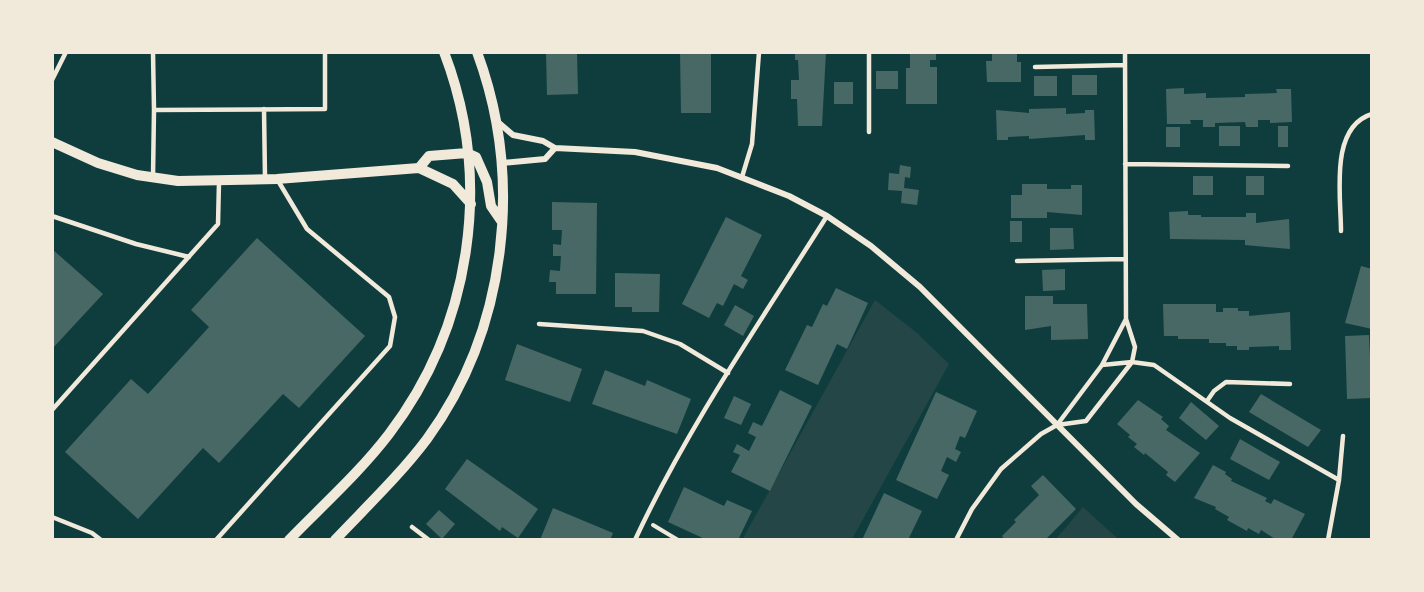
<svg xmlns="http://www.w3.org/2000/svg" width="1424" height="592" font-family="Ubuntu,sans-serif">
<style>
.green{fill:#244646}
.building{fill:#486865}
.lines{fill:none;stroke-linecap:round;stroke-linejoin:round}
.path{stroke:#f1e9da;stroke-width:4}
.service{stroke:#f1e9da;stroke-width:4.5}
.minor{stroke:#f1e9da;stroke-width:6}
.tertiary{stroke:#f1e9da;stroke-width:10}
</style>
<rect width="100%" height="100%" fill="#0f3d3e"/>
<path class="green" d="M875 300 917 333 949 364 852 539 742 540Z
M1083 507 1118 539H1056Z"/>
<path class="building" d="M546 52H577L578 94 547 95Z
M680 52H711V113H681Z
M795 52H826L822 126H798L797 99H791V80H799L798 60H795Z
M910 52H936V60H930V67H937V104H906V68H910Z
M992 52H1017V62H1021V82H987L986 61H992Z
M876 71H898V89H876Z
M1072 75H1097V95H1072Z
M1034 76H1057V96H1034Z
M834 82H853V104H834Z
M1184 88V94L1206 93V98L1245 97V94L1277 93 1276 89H1291L1292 122 1270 123V120H1258V127H1246L1245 122 1215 123V127H1203V120H1190L1191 124H1167L1166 89Z
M1066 108V114L1085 113V110H1094L1095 140H1085V135L1029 139V136L1008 137V140H997L996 110 1029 113V109Z
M1219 126H1240V146H1219Z
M1278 126H1288V147H1278Z
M1166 127H1180V147H1166Z
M900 165 911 167 910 178 905 177 904 188 919 190 917 205 901 203 902 191 888 190 889 173 899 174Z
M1193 176H1213V195H1193Z
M1246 176H1264V195H1246Z
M1022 184H1047V189H1071V185H1082V215L1047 212V218H1011V195H1022Z
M552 202 597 203 596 294H556V282H549L550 270 560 271 561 256H553V244L561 245 562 230H552Z
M1188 211V215H1201V217H1246V213H1256V223L1289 219 1290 249 1245 245V240L1170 239 1169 212Z
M726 217 762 235 741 276 748 280 743 289 734 284 723 306 717 303 709 318 682 304Z
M1010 221H1022V242H1010Z
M1050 228H1073L1074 249 1050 250Z
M257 238 365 336 299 408 283 394 219 463 203 448 138 519 65 452 131 379 148 394 209 327 191 310Z
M52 249 103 294 52 349Z
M1361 266 1372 269V329L1345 323Z
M1065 269V290L1043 291 1042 270Z
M615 273 660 274 659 312H632V307H615Z
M836 288 868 303 847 349 837 344 818 385 785 370 807 325 812 327 823 304 827 306Z
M1025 296H1053V304H1087L1088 339 1051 340V326L1025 330Z
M1163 304H1216V312H1223V308H1238V311H1249V316L1290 312 1291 350H1279V346L1249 347V350H1237V346H1226V343H1209V339H1178V336H1164Z
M735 305 754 316 743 336 724 325Z
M1369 335 1372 398 1347 399 1345 336Z
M517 344 582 369 570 402 505 380Z
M605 370 645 386 647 380 691 399 677 434 592 404Z
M780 390 812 406 770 491 731 472 740 455 733 452 737 444 749 451 756 437 748 433 753 422 762 426Z
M936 392 977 411 965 438 960 436 955 449 961 452 956 462 947 457 941 471 949 475 937 499 896 480Z
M1261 394 1321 430 1308 447 1249 412Z
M734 396 751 404 741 425 724 418Z
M1138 400 1163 417 1161 419 1169 426 1166 430 1200 453 1175 482 1166 475 1168 472 1145 453 1144 455 1134 447 1137 444 1128 437 1130 435 1117 424Z
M1191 402 1219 426 1206 440 1179 418Z
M1240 439 1280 462 1269 480 1230 459Z
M467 459 538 509 518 538 502 527 500 531 445 489Z
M1213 465 1226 472 1225 474 1232 479 1231 481 1267 498 1265 501 1271 504 1274 499 1305 514 1291 540H1277L1261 530 1259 534 1248 528 1247 531 1227 520 1229 517 1215 509 1216 507 1194 498Z
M1043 475 1076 509 1045 540H1005L1002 536 1016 522 1014 520 1039 495 1031 486Z
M684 487 724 506 727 500 752 511 738 540H707L668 522Z
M884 493 922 511 908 540H862Z
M553 508 613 533 610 540H540Z
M439 510 455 524 442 539 426 524Z"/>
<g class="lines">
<path class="path" d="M653 525 678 540"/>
<path class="service" d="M153 52 154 110 325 109V52
M869 52V132
M1035 67 1125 65
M52 80 66 52
M264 109 265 178
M1125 164 1288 166
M153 177 154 110
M742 177 752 144 759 52
M52 216 136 244 189 257
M1341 231C1341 196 1329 127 1372 114
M1017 261 1125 259
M539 324 643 331 680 344 728 373
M1102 365 1132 362 1154 365 1230 418 1339 480
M1207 401 1214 391 1226 382 1290 384
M52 410 218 224 219 182
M1057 425 1102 365 1126 319
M52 517 92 533 101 540
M412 527 429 540
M216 540 390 346 395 317 389 297 307 229 277 179
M635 540C688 426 761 321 827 216
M956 540 972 509 1001 469 1041 434 1057 425 1086 421 1132 362 1135 347 1126 319 1125 52
M1328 540 1339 480 1343 436"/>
<path class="minor" d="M499 123 513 135 543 141 555 148 635 152 717 168 789 196 827 216 871 246 920 287 1136 504 1178 540
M502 163 545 159 555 148"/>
<path class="tertiary" d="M52 142 98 163 137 175 178 181 277 179 419 168 453 184 471 204
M419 168 429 156 467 153 476 157 487 182 491 206 502 222
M289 540C323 505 360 472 389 434 472 325 493 180 444 52
M335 540C366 507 400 475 427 439 507 329 524 179 477 52"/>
</g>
<rect width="1424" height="592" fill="none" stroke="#f1e9da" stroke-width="108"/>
</svg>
